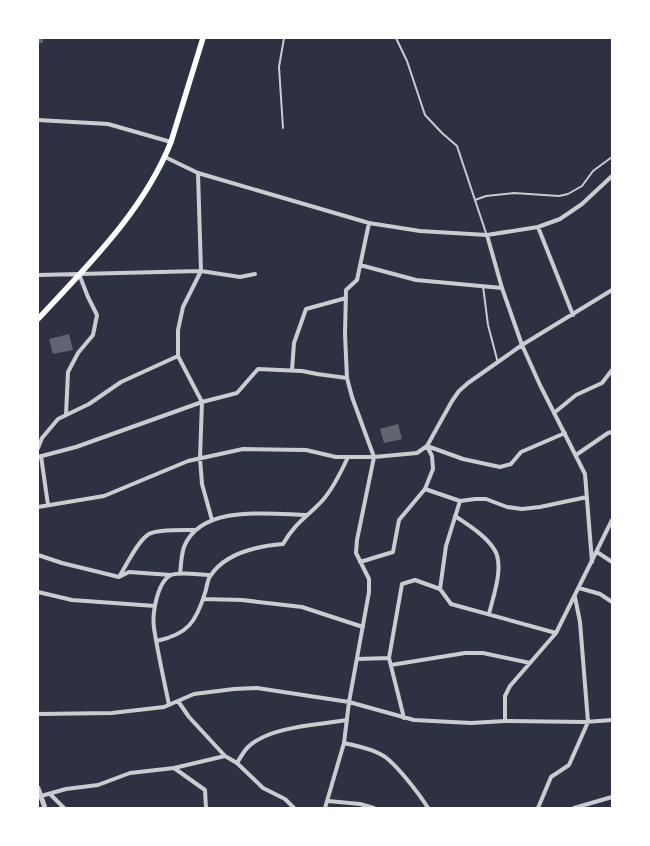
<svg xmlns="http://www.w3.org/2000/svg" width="650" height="846" font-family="Mulish,sans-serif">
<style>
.building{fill:#626471}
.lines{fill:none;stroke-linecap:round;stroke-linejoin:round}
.service{stroke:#caccd0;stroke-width:2}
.minor{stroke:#caccd0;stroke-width:4}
.tertiary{stroke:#caccd0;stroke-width:5}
.secondary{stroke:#fff;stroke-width:5.5}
</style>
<rect width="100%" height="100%" fill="#2d3142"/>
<path class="building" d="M38 38H43V43H38Z
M69 334 73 350 53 354 49 339Z
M398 424 402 439 384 443 380 429Z"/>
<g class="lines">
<path class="service" d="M396 38 407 61 425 115 442 133 457 146 486 233
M283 128 279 67 284 38
M475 200 486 196 514 193 559 196 568 194 582 186 593 171 612 157
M483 286 488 325 498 363"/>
<path class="minor" d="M38 120 108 124 171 142
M165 157 198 173 369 223 420 231 487 235 538 227 560 219 582 204 612 176
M198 173 201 271 183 307 178 330V356L202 402 200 458 202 484 212 520
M538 227 573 315
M487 235 502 288 522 345 540 385 585 474 592 562
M360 265 416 280 502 288
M38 275 201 271 240 277 255 274
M292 370 294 343 306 309 346 298
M554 413 576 395 602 383 612 370
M66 415 68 372 78 353 93 335 97 315 88 297 79 274
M427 446 463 459 500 467 511 464 521 452 565 433
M38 448 42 438 58 419 89 404 121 382 178 356
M576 455 608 433 612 432
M41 456 48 505
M38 457 76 447 202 402 237 393 258 369 302 371 317 374 347 378
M425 489 460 501 475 499H486L507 507 522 509 540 507 587 497
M38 507 104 496 188 461 243 449 306 450 336 457H374L417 453 427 446 452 401 459 391 468 383 522 345 612 290
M455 516C468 525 485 535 494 549 505 565 493 597 489 614
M597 552 612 562
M38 555 62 563 119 577 129 572 171 575
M360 562 393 552 399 520 425 489 433 469 432 456 427 446
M180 574C181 566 181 556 184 547 201 504 269 514 306 515
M119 577C126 566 138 540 149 534 157 529 186 530 196 530
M579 588 600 594 612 602
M440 589 446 546 460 501
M38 592 72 600 155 606
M203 599 242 600 302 607 363 627
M157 641C188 634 196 622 205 593 207 588 207 579 211 575 226 553 259 546 283 544 295 523 307 517 322 501 332 490 342 470 348 457
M357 659 389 658
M391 665 465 653H483L530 663
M178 701 189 717 225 756 237 763 263 788 285 799 294 808
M169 705C164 680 158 654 154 628 152 614 157 582 171 575 181 571 199 575 210 575
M38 714 112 713 164 707 194 694 234 689 257 688 349 702 414 720 471 723 505 721 585 722 612 720
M404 718 389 658 402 584 415 580 440 589 451 604 556 633
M505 721V696L510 686 556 633 612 520
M344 743C356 746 370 748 382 755 395 762 420 795 428 808
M237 763C240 758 244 751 248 747 270 726 318 725 347 720
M174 768 205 790 206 808
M50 794 64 808
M41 796 66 789 98 785 130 773 174 768 225 756
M328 801 360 804 374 808
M325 808 344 743 349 702 369 592V579L356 553 357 540 374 457 352 397 347 378 345 334 346 290 357 280 369 223
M538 808 551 777 569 765 588 722 580 622 575 597
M574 808 612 797"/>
<path class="tertiary" d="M38 788 45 808"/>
<path class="secondary" d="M38 319C88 265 143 212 171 142L203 38"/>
</g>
<rect width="650" height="846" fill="none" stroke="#ffffff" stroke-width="78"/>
</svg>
